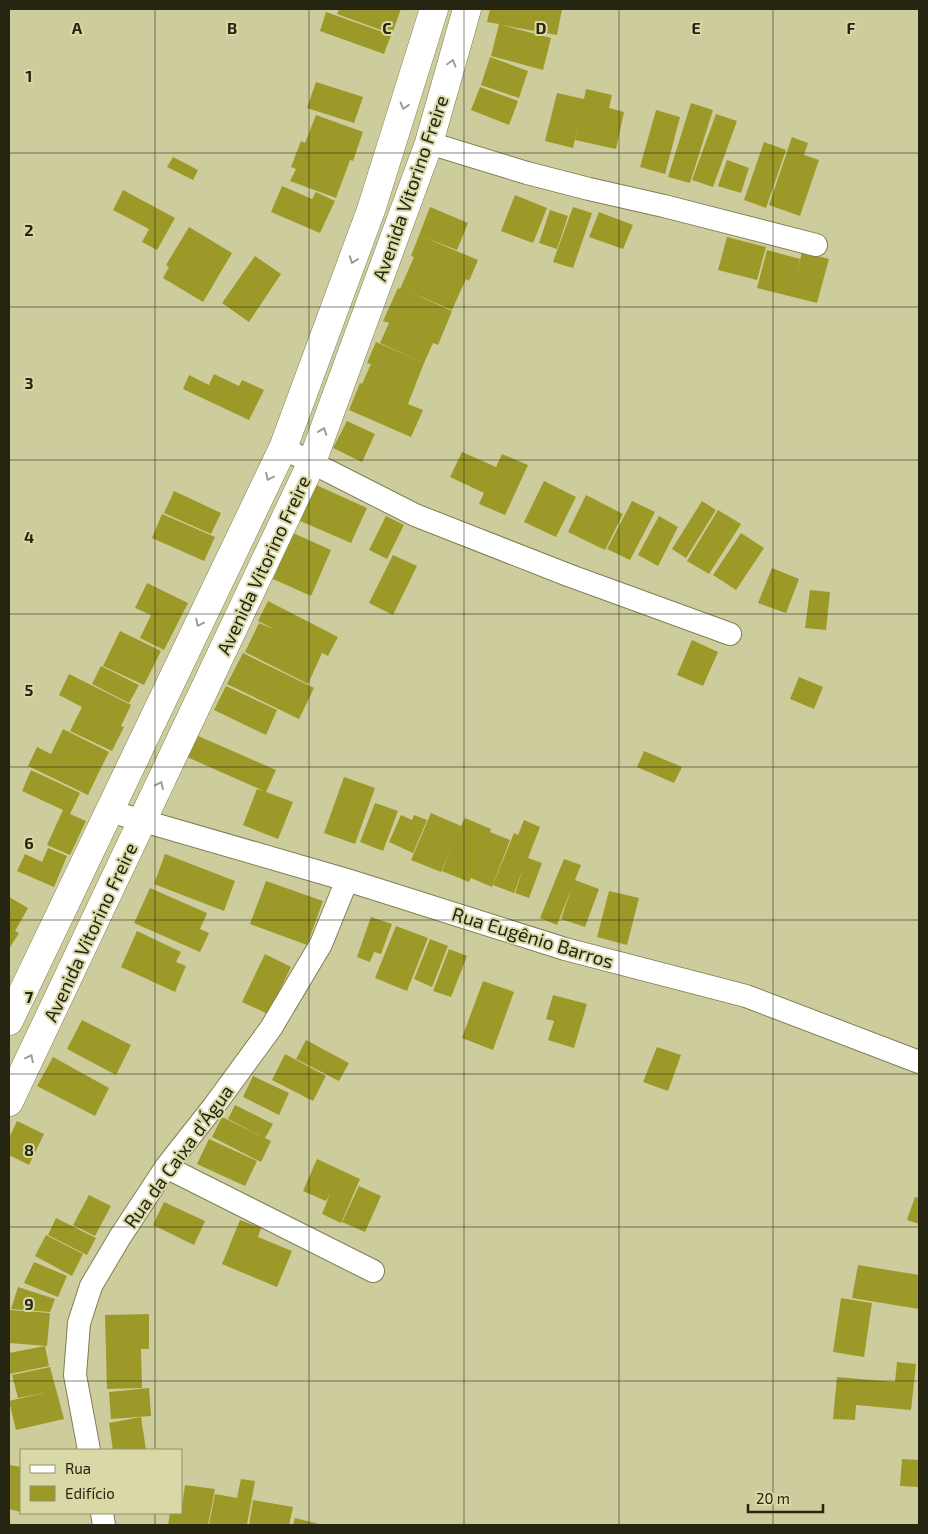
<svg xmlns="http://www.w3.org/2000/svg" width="928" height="1534" font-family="'Exo 2',sans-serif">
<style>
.building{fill:#9d9929}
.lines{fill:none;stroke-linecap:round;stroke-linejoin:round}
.minor-casing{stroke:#807f52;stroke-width:24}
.tertiary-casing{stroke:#807f52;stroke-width:29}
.minor{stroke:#fff;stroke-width:22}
.tertiary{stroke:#fff;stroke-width:28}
.oneway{stroke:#9d9d94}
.grid{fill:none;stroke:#252512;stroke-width:1;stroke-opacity:0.55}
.labels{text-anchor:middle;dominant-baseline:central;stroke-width:4;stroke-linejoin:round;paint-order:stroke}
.street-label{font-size:19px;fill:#252512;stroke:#d9d9a8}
.grid-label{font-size:16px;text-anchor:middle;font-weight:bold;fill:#252512;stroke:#d9d9a8;stroke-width:4;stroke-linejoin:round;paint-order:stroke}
</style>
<rect width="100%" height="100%" fill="#cccc9c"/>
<path class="building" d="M339 9H401L392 34 337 14Z
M490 9H562L557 35 501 25 551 38 543 70 491 56 499 24 487 22Z
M326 12 391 35 384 54 320 31Z
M490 57 528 71 519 98 481 85Z
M316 82 363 97 354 123 307 108Z
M480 87 518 101 509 125 471 110Z
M586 89 612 95 609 108 624 112 616 149 575 140 580 117 573 148 545 141 557 93 584 99Z
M691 103 713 110 690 183 668 177Z
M656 110 680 117 665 174 640 167Z
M716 114 737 121 713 187 692 180Z
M316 115 363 132 353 161 350 160 336 198 290 181 296 169 291 167 301 141 305 143Z
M792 137 808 143 804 155 819 160 800 216 769 205Z
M764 142 786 150 766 208 744 200Z
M173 157 198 170 193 180 167 167Z
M727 160 749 168 741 193 718 186Z
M282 186 312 199 316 192 335 201 320 233 271 212Z
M123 190 175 218 157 250 142 242 149 229 113 210Z
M515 195 547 208 533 243 501 231Z
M430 207 468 223 457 250 423 237 478 260 469 281 466 279 452 310 407 291 452 311 438 345 433 343 424 363 380 343 389 323 383 321 398 288 400 289 414 257 411 256Z
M573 207 592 213 573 268 553 262Z
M550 210 568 216 557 249 539 243Z
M599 212 633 225 623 249 589 237Z
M189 227 232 253 203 302 163 278 169 267 166 265Z
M727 237 766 247 757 280 718 270Z
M767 250 800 259 796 276 802 252 829 259 817 303 757 288Z
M255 256 281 274 249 322 222 303Z
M376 342 424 363 408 404 423 410 411 437 349 410 360 383 362 384 371 364 367 363Z
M214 374 239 386 242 380 264 390 249 420 183 389 189 375 209 385Z
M347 421 375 434 362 462 333 448Z
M462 452 496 467 502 454 528 465 505 515 479 504 484 493 450 477Z
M544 481 576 497 556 537 524 522Z
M314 484 367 508 351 543 298 520Z
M174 491 221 513 211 534 164 513Z
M586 495 623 514 605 550 568 532Z
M632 501 655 512 630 560 607 549Z
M702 501 716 510 686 558 672 549Z
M718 510 741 524 709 574 687 561Z
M162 514 215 537 204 561 152 538Z
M386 516 404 525 387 559 369 550Z
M659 516 678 527 658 566 638 555Z
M293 533 331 550 311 596 273 579Z
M741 533 764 548 736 590 713 575Z
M393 555 417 566 393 615 369 603Z
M772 568 799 579 786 613 758 603Z
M147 583 188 603 164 650 140 638 151 615 135 608Z
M810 590 830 592 826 630 805 628Z
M268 601 338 637 328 656 322 653 308 684 245 652 259 623 276 630 258 621Z
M120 631 161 651 144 685 103 666Z
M692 640 718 652 703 686 677 675Z
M243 653 314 688 299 719 227 684Z
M101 666 139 685 129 703 92 684Z
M69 674 131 705 121 726 124 727 112 751 70 731 82 707 59 695Z
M799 677 823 687 814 709 790 699Z
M226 686 277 710 266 735 214 710Z
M63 729 109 752 97 776 83 769 97 776 88 795 28 766 37 747 51 754Z
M196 735 276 770 266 792 293 802 278 839 243 825 257 789 264 791 187 757Z
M644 751 682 767 674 783 637 767Z
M31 770 80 793 70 814 86 821 70 855 47 845 63 810 22 791Z
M344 777 375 788 355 844 324 833Z
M375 803 398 811 383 851 360 842Z
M431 813 461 826 465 818 491 829 490 832 510 840 492 887 471 878 469 882 442 871 451 848 441 872 411 860Z
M401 815 412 820 414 815 427 820 413 853 389 842Z
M524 820 540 827 528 858 542 863 529 898 515 893 524 866 514 893 493 885 514 833 518 835Z
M48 848 67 856 54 887 17 871 25 854 42 862Z
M165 854 235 881 224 911 154 884Z
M564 859 581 865 575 880 599 889 585 927 561 919 572 887 557 925 540 918Z
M266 881 323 901 307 945 250 924Z
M150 888 207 913 200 929 209 933 200 952 134 923Z
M609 891 639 898 627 945 597 937Z
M9 897 28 908 15 931 19 933 9 949Z
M371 917 392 924 381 954 374 952 370 962 357 957Z
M396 926 428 938 407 991 375 978Z
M137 931 181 952 176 962 186 966 175 992 121 967Z
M430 939 448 946 432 987 414 979Z
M449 949 467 956 451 997 433 991Z
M265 954 291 967 268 1014 242 1002Z
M483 981 514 992 493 1050 462 1038Z
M553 995 587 1004 574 1048 548 1040 554 1021 546 1019Z
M82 1020 131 1045 116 1075 67 1049Z
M306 1040 349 1063 339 1081 296 1059Z
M657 1047 681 1055 668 1091 643 1082Z
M285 1054 326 1076 313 1101 272 1080Z
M53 1057 109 1088 95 1116 37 1086Z
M253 1076 289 1093 279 1115 243 1097Z
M235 1105 273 1124 265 1138 228 1119Z
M222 1117 271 1141 261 1162 212 1137Z
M17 1121 44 1134 29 1165 9 1155V1138Z
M209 1139 257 1161 245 1186 197 1164Z
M317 1159 360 1179 341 1223 322 1214 330 1194 326 1201 303 1191Z
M359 1186 381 1196 365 1232 342 1222Z
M89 1195 111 1206 95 1236 73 1225Z
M915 1197 919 1198V1224L907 1220Z
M164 1202 205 1221 194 1245 153 1225Z
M56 1218 96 1238 87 1255 48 1235Z
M240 1220 261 1228 258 1237 292 1251 277 1287 222 1264Z
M46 1235 83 1254 72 1276 35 1256Z
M34 1262 67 1276 58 1297 24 1283Z
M858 1265 919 1275V1309L852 1298Z
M18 1287 55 1299 50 1312 11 1309Z
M841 1298 872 1303 864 1357 833 1352Z
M9 1310 50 1313 47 1346 9 1343Z
M149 1314V1349H141L142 1388 107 1389 105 1315Z
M45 1346 49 1366 9 1374V1353Z
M897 1362 916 1364 911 1410 856 1405 855 1420 833 1419 837 1377 895 1382Z
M50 1367 64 1419 16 1430 9 1401 48 1392 18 1398 12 1375Z
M149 1388 151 1416 111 1419 109 1392Z
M141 1417 146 1450H113L109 1423Z
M902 1459 919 1460V1487L900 1486Z
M10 1465 21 1467V1512L9 1509Z
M241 1479 255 1481 247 1525H209L215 1494 237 1498Z
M185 1485 215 1489 208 1525H168L170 1513H181Z
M253 1500 293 1507 289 1525H249Z
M295 1518 319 1524V1525H293Z"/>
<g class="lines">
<defs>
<path id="minor" d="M429 143 527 173 589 189 664 206 816 245
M283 448 415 515 568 575 730 634
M109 811 347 880 565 949 746 996 919 1062
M166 1167 373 1271
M89 1450 75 1375 79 1323 91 1286 120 1237 166 1167 214 1106 271 1028 321 944 347 880
M102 1513 104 1525"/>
<path id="tertiary" d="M9 1021 283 448 371 210 434 9
M9 1102 312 462 429 143 467 9"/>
</defs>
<use href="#minor" class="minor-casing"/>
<use href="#tertiary" class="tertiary-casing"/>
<use href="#minor" class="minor"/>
<use href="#tertiary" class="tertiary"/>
</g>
<defs><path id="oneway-chevron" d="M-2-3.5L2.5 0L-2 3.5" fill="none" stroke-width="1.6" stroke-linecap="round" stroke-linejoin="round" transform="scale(1.25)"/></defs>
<g class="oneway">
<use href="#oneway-chevron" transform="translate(452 63) rotate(-74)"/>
<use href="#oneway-chevron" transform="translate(404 106) rotate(107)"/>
<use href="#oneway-chevron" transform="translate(353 260) rotate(110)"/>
<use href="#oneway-chevron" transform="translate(323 431) rotate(-70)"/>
<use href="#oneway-chevron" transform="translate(269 477) rotate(116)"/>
<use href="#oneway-chevron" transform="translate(199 623) rotate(116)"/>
<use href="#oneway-chevron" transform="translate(160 785) rotate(-65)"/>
<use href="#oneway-chevron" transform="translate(30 1058) rotate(-64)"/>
</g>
<path class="grid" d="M155 9V1450M309 9V1525M464 9V1525M619 9V1525M773 9V1525M9 153H919M9 307H919M9 460H919M9 614H919M9 767H919M9 920H919M9 1074H919M9 1227H919M9 1381H919M155 1513V1525"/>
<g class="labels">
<g class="street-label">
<text transform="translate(410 188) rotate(-71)">Avenida Vitorino Freire</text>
<text transform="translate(263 565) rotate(-65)">Avenida Vitorino Freire</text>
<text transform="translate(90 932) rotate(-65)">Avenida Vitorino Freire</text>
<text transform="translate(533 937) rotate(17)">Rua Eugênio Barros</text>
<text transform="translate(178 1156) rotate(-54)">Rua da Caixa d'Água</text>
</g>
</g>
<g class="grid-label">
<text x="77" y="34">A</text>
<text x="232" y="34">B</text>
<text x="387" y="34">C</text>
<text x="541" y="34">D</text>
<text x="696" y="34">E</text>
<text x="851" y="34">F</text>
<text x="29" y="82">1</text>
<text x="29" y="236">2</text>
<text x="29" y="389">3</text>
<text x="29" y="543">4</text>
<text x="29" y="696">5</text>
<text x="29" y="849">6</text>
<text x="29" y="1003">7</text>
<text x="29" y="1156">8</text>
<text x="29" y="1310">9</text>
</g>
<rect width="928" height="1534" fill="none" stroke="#252512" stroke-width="20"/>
<rect x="20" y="1449" width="162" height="65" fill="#d9d9a8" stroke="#91916c"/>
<rect x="30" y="1465" width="25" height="8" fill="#ffffff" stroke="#91916c"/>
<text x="65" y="1474" font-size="15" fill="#252512">Rua</text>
<rect x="30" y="1486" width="25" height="15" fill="#9d9929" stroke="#91916c"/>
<text x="65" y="1499" font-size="15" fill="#252512">Edifício</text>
<path d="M748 1504v8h75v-8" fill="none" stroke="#252512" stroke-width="2.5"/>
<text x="756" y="1504" font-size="15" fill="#252512" stroke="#d9d9a8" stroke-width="4" paint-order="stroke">20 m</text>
</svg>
